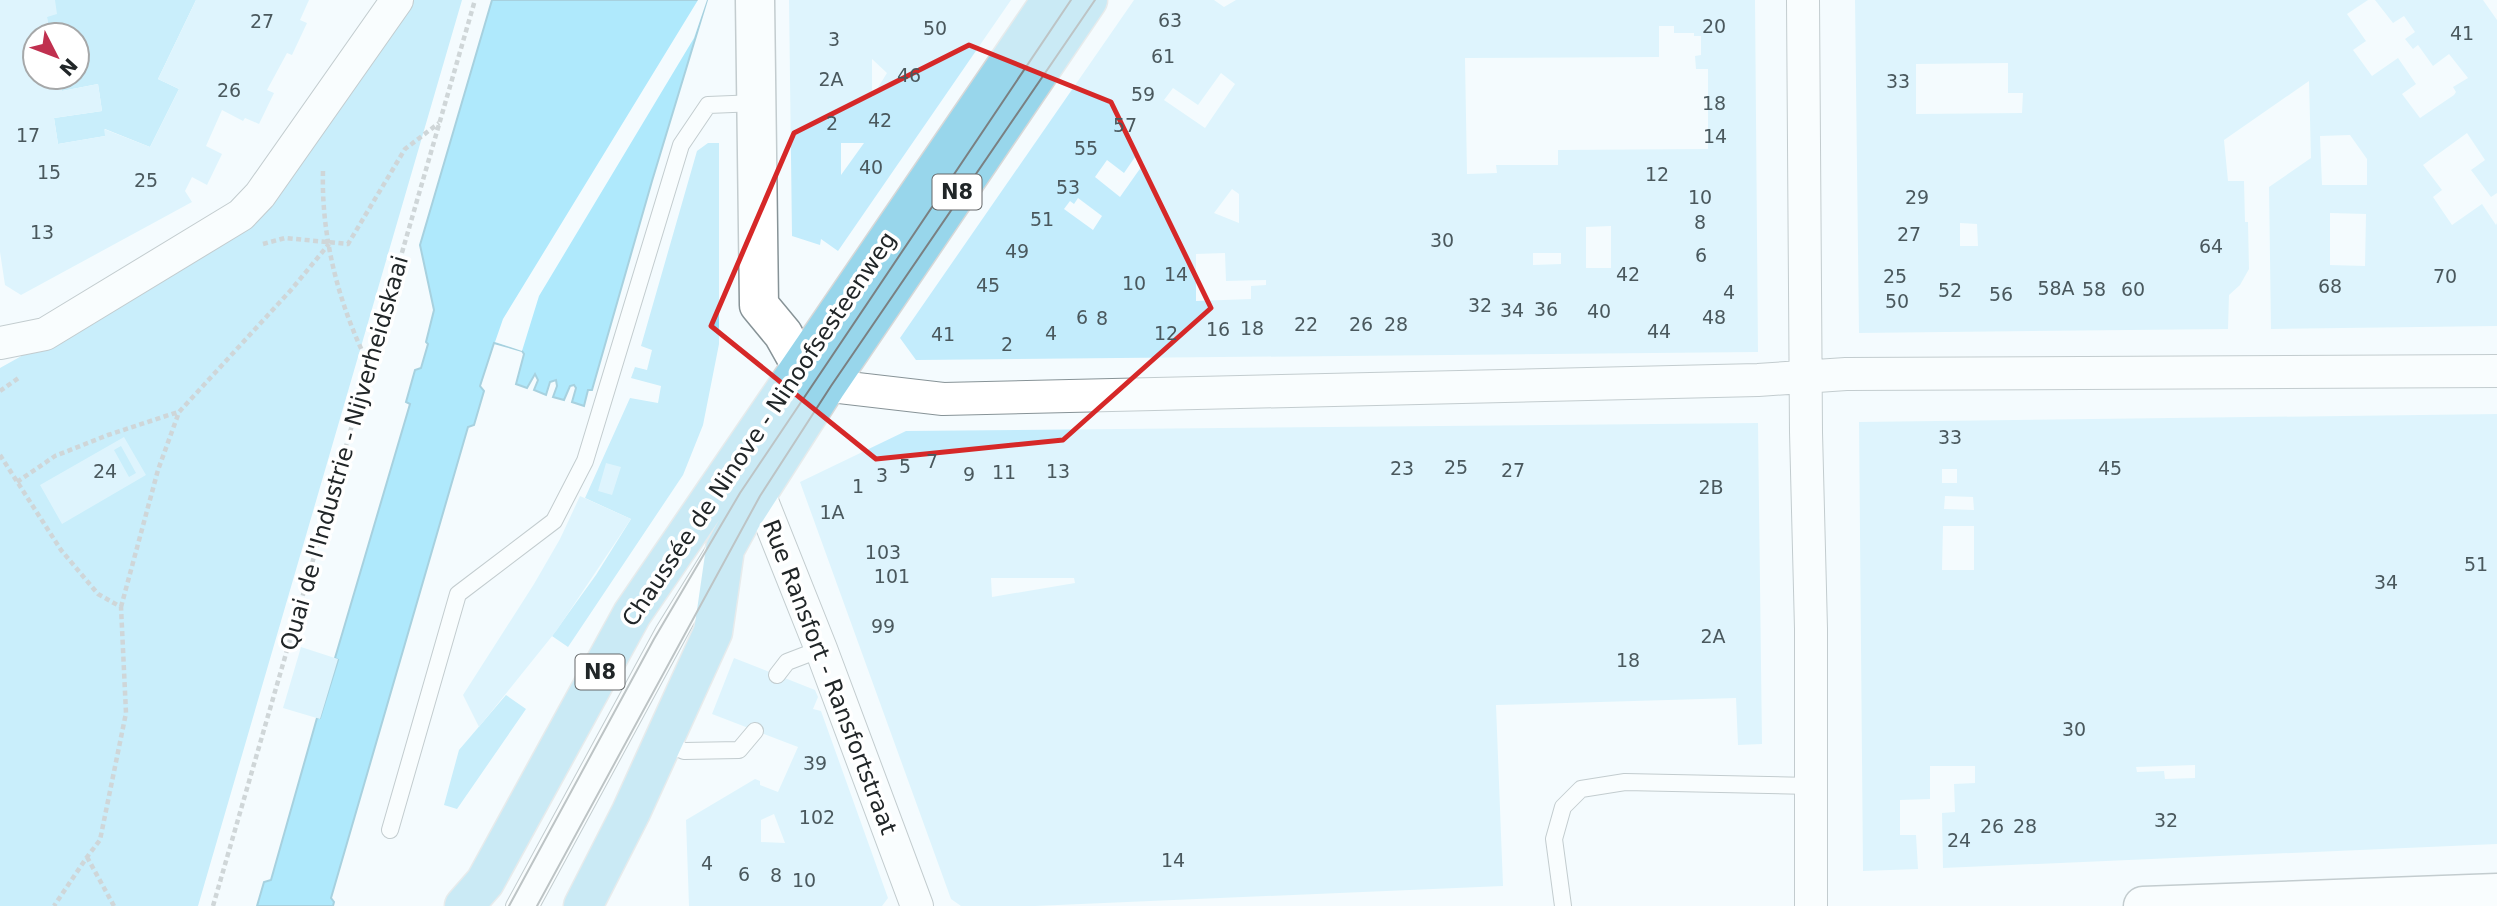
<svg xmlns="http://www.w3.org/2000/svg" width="2497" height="906" font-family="'DejaVu Sans',sans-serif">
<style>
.green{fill:#94ddf8}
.water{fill:#5bd2fa;stroke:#4a9ebb;stroke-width:2}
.pier{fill:#f4fbfe}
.building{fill:#c3ecfc;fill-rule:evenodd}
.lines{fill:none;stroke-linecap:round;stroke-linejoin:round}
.service-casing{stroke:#879397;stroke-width:18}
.minor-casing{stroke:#879397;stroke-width:34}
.tertiary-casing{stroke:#879397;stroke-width:41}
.primary-casing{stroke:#d7d8d8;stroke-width:41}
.path{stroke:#a2a8ab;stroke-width:4.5;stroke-dasharray:5 3.5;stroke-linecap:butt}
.service{stroke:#fff;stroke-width:16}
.minor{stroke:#fff;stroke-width:32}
.tertiary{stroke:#fff;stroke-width:38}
.primary{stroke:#98d6eb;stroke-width:38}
.tram{stroke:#7a8082;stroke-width:2}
.marked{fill:none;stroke:#d62828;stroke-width:5;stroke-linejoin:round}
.labels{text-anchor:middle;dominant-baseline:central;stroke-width:7;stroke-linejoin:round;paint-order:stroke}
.number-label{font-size:19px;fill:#4a585d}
.shield{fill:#fff;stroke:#646768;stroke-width:2}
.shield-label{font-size:21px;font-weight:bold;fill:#212628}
.street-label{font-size:23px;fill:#212628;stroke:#fff}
</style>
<rect width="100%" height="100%" fill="#f4fbfe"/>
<path class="green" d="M55 0H196L158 79 179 89 150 147 105 129V136L58 144 54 118 102 111 98 84 62 91 61 77H77V35H49L47 17Z
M410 0H462L198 906H0V368L206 253Z
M708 143H719V344L703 425 683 475 568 647 552 636 596 575 631 519 585 498 630 398 658 403 661 386 631 378 635 367 647 370 652 350 641 346 697 151Z
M506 695 526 709 457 809 444 805 459 750Z"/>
<path class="water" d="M492 0H707L652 181 592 390H588L584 406 572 402 576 388 574 385 570 386 564 400 553 397 557 386 556 380 550 382 546 395 534 390 538 380 535 374 527 388 516 384 524 354 522 351 494 343 480 386 484 391 474 425 468 427 331 898 334 902 333 906H257L264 882 271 880 317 718H320L338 660 335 658 410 404 406 402 415 370 421 368 428 344 426 342 434 310 420 245Z"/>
<path class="pier" d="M698 0H707L694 38 539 296 522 351 495 342 503 319Z"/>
<path class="building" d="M0 0H55L57 14 47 17 49 35H35L31 37 35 77H61L62 91 98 84 102 111 54 118 58 144 105 136 104 129 150 147 179 89 158 79 196 0H309L300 20 307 23 292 55 287 53 267 90 274 93 259 124 245 118 243 121 222 110 206 146 222 154 207 185 192 177 185 191 192 202 21 295 5 285 0 252Z
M789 0H1011L838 251 821 239 820 245 792 236ZM872 59 887 73 872 97ZM841 143H864L841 175Z
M1134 0H1214L1224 7 1236 0H1755L1758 352 916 360 900 338ZM1659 26H1674V33H1694V36H1701V55L1695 56 1696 69H1708V149L1558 150V165H1496L1497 173 1467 174 1465 58 1659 57ZM1221 73 1235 84 1205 128 1164 100 1173 88 1198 105ZM1135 157 1144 163 1120 197 1095 177 1107 160 1124 173ZM1232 189 1239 194V223L1214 213ZM1078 198 1102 216 1093 230 1064 209 1070 201 1074 204ZM1611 226V268H1586V227ZM1225 253 1226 281 1266 280V285L1251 286V299L1196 301V254ZM1533 253H1561V264L1533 265Z
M1855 0H2368L2347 14 2366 41 2353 50 2372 76 2398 58 2416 84 2402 94 2420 118 2454 95 2456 92 2453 87 2468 78 2449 54 2433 66 2418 45 2413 49 2405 39 2415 32 2404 16 2393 23 2375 0H2483L2497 20V193L2491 197 2471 170 2485 160 2467 133 2423 165 2442 190 2433 197 2452 225 2482 204 2496 225 2497 223V326L2271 329 2269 187 2311 158 2309 81 2224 140 2228 181H2244L2245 222H2248L2249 269 2240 285 2229 295 2228 329 1859 333ZM2008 63V93H2023L2022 113 1916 114V64ZM2350 135 2367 159V185H2322L2320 136ZM2330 213 2366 214 2365 266 2330 265ZM1960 223 1977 224 1978 246H1960Z
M2497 414V844L1943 868 1942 813 1955 812 1954 784 1975 783V766H1930V799L1900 800V835H1916L1918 869 1863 871 1859 422ZM1942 469H1957V483H1942ZM1945 496 1973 497 1974 510 1944 509ZM1943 526H1974V570H1942ZM2195 765V778L2165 779 2164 771 2137 772 2136 767Z
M1758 423 1762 744 1738 745 1736 698 1496 705 1503 886 1035 906H961L951 899 800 482 906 431ZM991 578H1074L1075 583 992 597Z
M124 437 146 475 62 524 40 485ZM121 446 136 473 129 477 114 450Z
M606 463 621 467 612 495 598 491Z
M580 496 631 519 557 630 479 727 463 695 534 584 560 539Z
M301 647 338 659 320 719 283 708Z
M734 658 815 690 818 697 813 709 821 711 888 898 882 906H689L686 820 755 779 760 781V785L778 792 798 747 712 714ZM774 814 785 843 761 842V820Z"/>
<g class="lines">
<defs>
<path id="service" d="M777 675 787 662 821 649
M663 742 684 751 739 750 755 731
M390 830 458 594 554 521 585 461 681 145 708 105 757 103
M514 906 663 632 713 551
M531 906 707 582
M1563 906 1554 839 1563 807 1581 789 1625 782 1810 786"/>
<path id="minor" d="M1803 0 1806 432 1811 629V906
M0 343 45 334 241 215 260 195 397 0
M810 373 831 386 943 399 1758 380 1846 374 2497 371
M755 475 760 496 821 649 917 906"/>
<path id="tertiary" d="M755 0 759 305 783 334 801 366
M2143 906 2497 893"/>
<path id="primary" d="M464 906 485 882 632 614 1051 0
M583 906 631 812 713 632 725 549 742 518 827 385 1088 0"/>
</defs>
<use href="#service" class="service-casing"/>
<use href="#minor" class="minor-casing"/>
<use href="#tertiary" class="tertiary-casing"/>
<use href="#primary" class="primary-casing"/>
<path class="path" d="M323 171C321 237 339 306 369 365
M263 244 285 238 348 244 405 149 439 123
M0 391 20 377
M0 455 61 550 98 594 121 607 126 713 100 840 87 857 54 906
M17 482 55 456 108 435 178 412
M121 607 158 470 179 412 291 290 329 244
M87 857 114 906
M213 906 475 0"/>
<use href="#service" class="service"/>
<use href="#minor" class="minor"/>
<use href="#tertiary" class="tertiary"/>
<use href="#primary" class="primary"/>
<path class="tram" d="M509 906 654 639 740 493 1071 0
M537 906 760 496 831 386 1095 0"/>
</g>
<path d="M0 0H2497V906H0ZM969 45 1111 102 1211 308 1063 440 876 459 711 326 794 133Z" fill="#f4fbfe" fill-opacity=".55" fill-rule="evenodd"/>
<path class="marked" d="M969 45 1111 102 1211 308 1063 440 876 459 711 326 794 133Z"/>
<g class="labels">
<g class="number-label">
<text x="1170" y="20">63</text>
<text x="262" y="21">27</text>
<text x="1714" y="26">20</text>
<text x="935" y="28">50</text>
<text x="2462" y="33">41</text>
<text x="834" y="39">3</text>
<text x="1163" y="56">61</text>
<text x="909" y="75">46</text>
<text x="831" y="79">2A</text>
<text x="1898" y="81">33</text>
<text x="229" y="90">26</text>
<text x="1143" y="94">59</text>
<text x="1714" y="103">18</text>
<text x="880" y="120">42</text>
<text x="832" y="123">2</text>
<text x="1125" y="125">57</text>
<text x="28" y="135">17</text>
<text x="1715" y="136">14</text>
<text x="1086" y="148">55</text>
<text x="871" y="167">40</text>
<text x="49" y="172">15</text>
<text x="1657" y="174">12</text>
<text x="146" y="180">25</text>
<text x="1068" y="187">53</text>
<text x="1700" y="197">10</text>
<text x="1917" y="197">29</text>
<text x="1042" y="219">51</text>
<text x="1700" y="222">8</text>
<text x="42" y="232">13</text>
<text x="1909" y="234">27</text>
<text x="1442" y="240">30</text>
<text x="2211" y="246">64</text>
<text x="1017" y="251">49</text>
<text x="1701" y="255">6</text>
<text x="1176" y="274">14</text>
<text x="1628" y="274">42</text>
<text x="1895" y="276">25</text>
<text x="2445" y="276">70</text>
<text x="1134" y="283">10</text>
<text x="988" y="285">45</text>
<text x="2330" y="286">68</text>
<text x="2056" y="288">58A</text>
<text x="2094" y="289">58</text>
<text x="2133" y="289">60</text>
<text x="1950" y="290">52</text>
<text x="1729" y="292">4</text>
<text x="2001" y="294">56</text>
<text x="1897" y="301">50</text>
<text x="1480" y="305">32</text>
<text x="1546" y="309">36</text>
<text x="1512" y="310">34</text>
<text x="1599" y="311">40</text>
<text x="1082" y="317">6</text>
<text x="1714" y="317">48</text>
<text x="1102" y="318">8</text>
<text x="1306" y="324">22</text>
<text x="1361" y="324">26</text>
<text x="1396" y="324">28</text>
<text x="1252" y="328">18</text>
<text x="1218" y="329">16</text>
<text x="1659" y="331">44</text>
<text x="1051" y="333">4</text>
<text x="1166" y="333">12</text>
<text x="943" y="334">41</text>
<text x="1007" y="344">2</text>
<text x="1950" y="437">33</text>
<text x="932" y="461">7</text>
<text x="905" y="466">5</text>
<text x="1456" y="467">25</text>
<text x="1402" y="468">23</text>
<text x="2110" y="468">45</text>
<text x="1513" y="470">27</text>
<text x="105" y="471">24</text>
<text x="1058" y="471">13</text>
<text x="1004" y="472">11</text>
<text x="969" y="474">9</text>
<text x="882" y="475">3</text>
<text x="858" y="486">1</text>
<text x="1711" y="487">2B</text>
<text x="832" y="512">1A</text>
<text x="883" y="552">103</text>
<text x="2476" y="564">51</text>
<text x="892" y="576">101</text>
<text x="2386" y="582">34</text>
<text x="883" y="626">99</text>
<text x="1713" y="636">2A</text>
<text x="1628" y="660">18</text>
<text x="2074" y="729">30</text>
<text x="815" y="763">39</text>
<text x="817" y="817">102</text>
<text x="2166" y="820">32</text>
<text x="1992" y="826">26</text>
<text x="2025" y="826">28</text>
<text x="1959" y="840">24</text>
<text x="1173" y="860">14</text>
<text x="707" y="863">4</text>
<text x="744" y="874">6</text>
<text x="776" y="875">8</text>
<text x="804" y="880">10</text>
</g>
<g class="shield">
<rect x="932.5" y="174.5" width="49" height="35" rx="5"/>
<rect x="575.5" y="654.5" width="49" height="35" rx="5"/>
</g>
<g class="shield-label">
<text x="957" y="192">N8</text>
<text x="600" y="672">N8</text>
</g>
<g class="street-label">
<text transform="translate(759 429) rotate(-56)">Chaussée de Ninove - Ninoofsesteenweg</text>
<text transform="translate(344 453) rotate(-74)">Quai de l'Industrie - Nijverheidskaai</text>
<text transform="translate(830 677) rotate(69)">Rue Ransfort - Ransfortstraat</text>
</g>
</g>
<g transform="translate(56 56) rotate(132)"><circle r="33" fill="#ffffff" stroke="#a6a8a9" stroke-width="2"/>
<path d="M0-5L12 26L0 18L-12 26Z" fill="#c0304f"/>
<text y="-10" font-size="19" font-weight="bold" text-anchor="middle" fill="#212628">N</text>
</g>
</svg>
